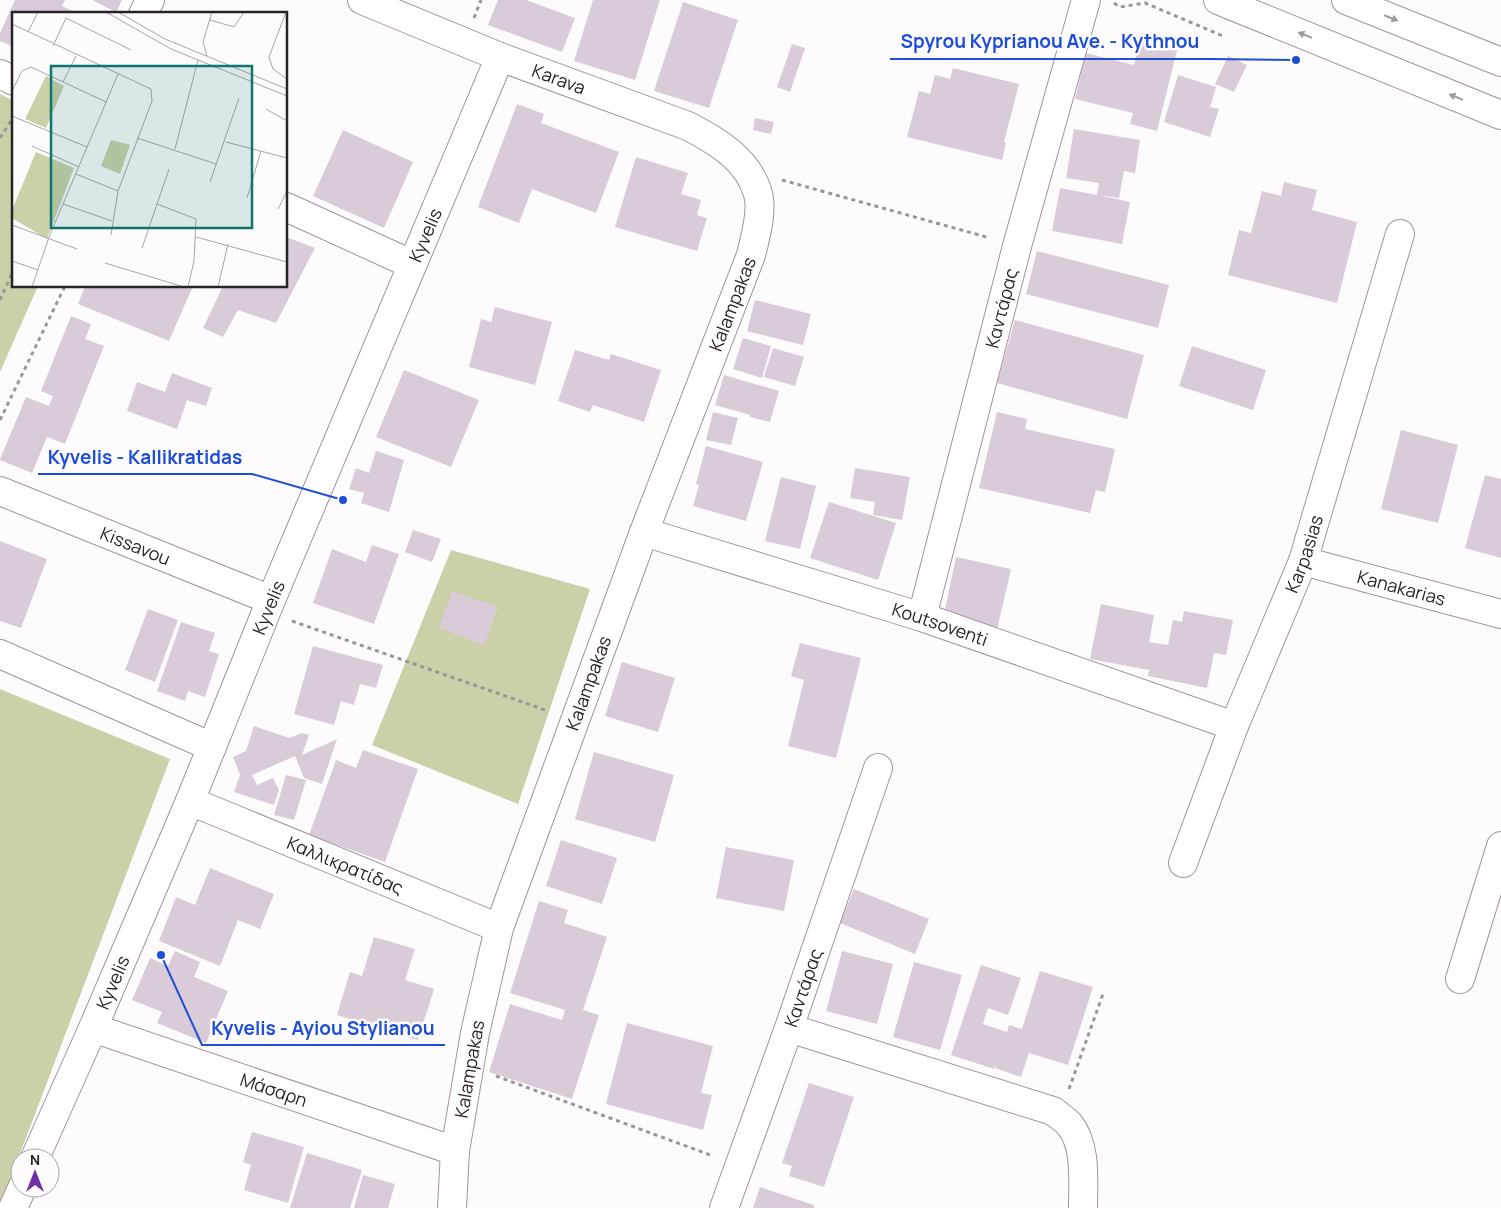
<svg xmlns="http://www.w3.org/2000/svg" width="1501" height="1208" font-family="Manrope,sans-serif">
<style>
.green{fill:#cbd0a9}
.building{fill:#dacbd9}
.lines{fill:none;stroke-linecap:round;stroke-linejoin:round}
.street-casing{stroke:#a193a0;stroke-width:30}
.primary-casing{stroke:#a193a0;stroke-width:30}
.path{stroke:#9a9599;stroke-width:3;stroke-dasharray:4 4;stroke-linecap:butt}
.street{stroke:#fff;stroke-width:28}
.primary{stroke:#fff;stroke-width:28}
.oneway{fill:#9f9c9e}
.labels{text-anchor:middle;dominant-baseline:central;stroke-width:5;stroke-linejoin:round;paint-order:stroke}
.street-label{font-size:18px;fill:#292328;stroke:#fefbfd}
.inset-road{fill:none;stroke:#a9a5a8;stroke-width:1}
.view{fill:#0f766e;fill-opacity:0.15;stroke:#0f766e;stroke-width:2.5}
.inset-edge{fill:none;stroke:#292328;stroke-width:2.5}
.leader{fill:none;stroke:#1d4ed8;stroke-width:2}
.callout-dot{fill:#1d4ed8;stroke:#fefbfd;stroke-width:2}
.callout-label{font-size:19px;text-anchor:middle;font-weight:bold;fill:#1d4ed8;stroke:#fefbfd;stroke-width:5;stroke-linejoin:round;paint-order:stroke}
</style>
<rect width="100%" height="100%" fill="#fefbfd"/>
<path class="green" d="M0 94 14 101V286H38L0 372Z
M451 550 590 589 518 804 372 745Z
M0 689 170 759 0 1206Z"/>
<path class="building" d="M15 0H65L62 6 79 14H14V47L0 41V33Z
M92 0H122L116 12Z
M498 0H526L575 18 562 52 488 25Z
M593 0H660L635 80 574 61Z
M683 2 738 20 709 108 654 91Z
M1141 36 1178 46 1157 131 1130 124 1133 113 1075 99 1086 53 1134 65Z
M792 44 805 48 790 92 777 87Z
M1228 56 1247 65 1234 92 1215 84Z
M953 68 1019 84 1004 142 1006 143 1002 160 907 137 919 91 930 94 935 75 950 79Z
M1178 75 1216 87 1210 107 1219 109 1210 137 1164 122Z
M517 104 544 114 541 123 619 152 596 213 532 189 519 223 478 207Z
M755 118 774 122 771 134 753 130Z
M1074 129 1140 140 1135 173 1124 171 1119 198 1099 195 1130 202 1122 244 1052 231 1060 188 1097 195 1099 183 1066 178Z
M343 130 413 162 384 228 313 196Z
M636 157 688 173 681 194 701 200 697 215 707 218 697 251 615 227Z
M1284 182 1317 190 1312 210 1357 222 1337 303 1228 275 1239 230 1251 233 1262 191 1281 196Z
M286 237 315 248 276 323 238 310 223 337 203 328 223 286H286Z
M1037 251 1169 285 1158 328 1026 294Z
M85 286H193L169 341 78 304Z
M755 300 811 314 803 345 747 331Z
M495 307 552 322 535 385 469 367 481 319 491 322Z
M71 316 91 324 85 339 104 346 65 444 47 437 32 473 0 460V459L26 397 49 406 53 396 41 391Z
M1015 320 1144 355 1127 419 997 383Z
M743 338 771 346 762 378 733 369Z
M1192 346 1266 370 1253 410 1179 386Z
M773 348 804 357 795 386 764 377Z
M575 350 609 360 611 354 661 370 644 422 593 405 590 412 558 401Z
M404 370 479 400 451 467 376 437Z
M172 373 212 388 206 406 187 400 177 429 127 411 137 382 165 392Z
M724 375 779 391 770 422 750 417V415L715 405Z
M713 412 738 418 731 445 706 440Z
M997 412 1027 419 1025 429 1115 449 1105 492 1096 490 1090 513 979 488Z
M1401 430 1458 445 1438 523 1381 509Z
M706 446 763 462 746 521 693 506 699 485 696 484Z
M376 451 404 460 389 512 361 503 364 493 349 489 356 468 369 473Z
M855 468 910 477 902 520 873 515 875 502 850 498Z
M1485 475 1501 479V558L1465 548Z
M781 477 816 486 800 549 765 541Z
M829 502 896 523 878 580 810 558Z
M413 530 441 539 432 562 405 552Z
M0 541 47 559 21 628 0 621Z
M372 545 399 554 374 624 313 603 332 549 366 562Z
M956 557 1011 569 996 634 942 623Z
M452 591 498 607 484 645 439 628Z
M1101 604 1154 615 1149 642 1168 645 1173 620 1182 622 1184 611 1233 620 1226 655 1214 653 1207 688 1148 676 1149 670 1090 659Z
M148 609 178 620 155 682 125 670Z
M181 622 215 633 209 651 219 654 205 697 188 691 185 701 157 691Z
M800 643 861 658 836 758 788 746 804 680 791 676Z
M313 646 383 665 376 688 360 684 354 705 341 701 334 725 294 714Z
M622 662 675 678 658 732 605 716Z
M254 726 289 738 302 733 309 735 302 755 337 739 322 784 304 778 295 756 252 775 257 785 273 778 279 790 274 805 234 792 240 775 233 757 246 751Z
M363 750 418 769 385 862 309 835 336 760 356 768Z
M594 752 674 775 655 842 575 819Z
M286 775 306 780 294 820 274 815Z
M561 840 617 858 602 904 546 886Z
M726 847 794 860 784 911 716 898Z
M210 868 274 894 260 929 238 920 220 966 159 941 176 897 195 905Z
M854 889 929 919 915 954 840 923Z
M539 901 568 910 564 923 607 937 583 1010 599 1015 572 1099 489 1072 510 1004 562 1020 565 1010 510 993Z
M374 937 415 949 405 980 434 989 418 1040 337 1015 350 972 362 976Z
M175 951 200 962 194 977 228 991 206 1043 157 1023 162 1012 132 1000 150 958 168 966Z
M842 951 893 964 877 1024 826 1011Z
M914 962 962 975 940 1050 893 1037Z
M981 965 1021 978 1008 1015 988 1008 983 1024 1007 1032 1009 1025 1022 1029 1040 971 1093 987 1068 1065 1029 1053 1021 1077 995 1068 997 1060 994 1069 951 1055Z
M627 1023 713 1046 701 1093 712 1095 703 1130 606 1104Z
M809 1083 854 1097 824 1187 789 1176 792 1166 782 1163Z
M252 1132 304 1147 288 1203 244 1190 251 1165 243 1162Z
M307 1153 362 1170 350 1208H290Z
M363 1175 395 1184 388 1208H354Z
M760 1187 814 1205V1208H753Z"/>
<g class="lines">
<defs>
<g id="street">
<path id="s1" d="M362 0 500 57 688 126C717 141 749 160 758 194 763 210 755 239 751 255L644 532 499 928 475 1033 455 1151 452 1208"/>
<path d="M143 14 150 0"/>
<path d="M0 74 14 81"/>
<path d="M286 207 411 264"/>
<path id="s2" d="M0 491 271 600"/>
<path id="s3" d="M644 532 922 617 1234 726"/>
<path id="s4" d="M1303 561 1501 614"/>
<path id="s5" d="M922 617 1017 246 1086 0"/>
<path d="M0 654 212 747"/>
<path id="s6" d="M190 801 499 928"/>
<path id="s7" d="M1183 863 1234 726 1303 561 1400 234"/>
<path d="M1460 979 1501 846"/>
<path id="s8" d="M93 1028 455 1151"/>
<path d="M789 1028 1053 1111C1058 1115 1064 1119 1069 1124 1087 1145 1083 1182 1083 1208"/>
<path id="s9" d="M35 1158 93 1028 190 801 271 600 500 57"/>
<path d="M13 1208 22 1188"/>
<path id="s10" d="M724 1208 789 1028 878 768"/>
</g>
<path id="primary" d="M1218 0 1501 115
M1346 0 1501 62"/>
</defs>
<use href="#street" class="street-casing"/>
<use href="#primary" class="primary-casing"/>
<path class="path" d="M1114 3 1120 7 1145 3 1223 36
M474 18 481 0
M0 138 14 116
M782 180 990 238
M0 300 14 269
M0 420 65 286
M292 621 548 711
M496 1076 713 1156
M1069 1089 1103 994"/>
<use href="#street" class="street"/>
<use href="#primary" class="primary"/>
</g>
<defs><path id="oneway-solid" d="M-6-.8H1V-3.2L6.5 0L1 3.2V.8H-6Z" transform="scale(1.25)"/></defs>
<g class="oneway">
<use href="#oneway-solid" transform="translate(1391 18) rotate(22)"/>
<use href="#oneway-solid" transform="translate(1305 35) rotate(-158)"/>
<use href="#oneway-solid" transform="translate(1456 97) rotate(-158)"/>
</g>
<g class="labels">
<g class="street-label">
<text stroke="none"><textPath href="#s1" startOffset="212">Karava</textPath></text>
<text stroke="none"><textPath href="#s9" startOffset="1002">Kyvelis</textPath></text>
<text transform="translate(732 304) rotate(-69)">Kalampakas</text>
<text stroke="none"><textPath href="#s5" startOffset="319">Καντάρας</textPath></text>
<text stroke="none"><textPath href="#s2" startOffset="146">Kissavou</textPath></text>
<text stroke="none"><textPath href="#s7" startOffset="332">Karpasias</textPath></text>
<text stroke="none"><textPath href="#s4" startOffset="102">Kanakarias</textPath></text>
<text stroke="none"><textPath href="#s9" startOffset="598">Kyvelis</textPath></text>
<text stroke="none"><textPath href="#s3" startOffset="310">Koutsoventi</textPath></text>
<text transform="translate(588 683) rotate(-70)">Kalampakas</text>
<text stroke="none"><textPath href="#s6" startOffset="168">Καλλικρατίδας</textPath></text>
<text stroke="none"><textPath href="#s9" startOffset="192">Kyvelis</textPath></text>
<text stroke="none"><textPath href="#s10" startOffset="234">Καντάρας</textPath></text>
<text transform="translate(469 1069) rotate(-80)">Kalampakas</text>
<text stroke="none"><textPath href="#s8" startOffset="191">Μάσαρη</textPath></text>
</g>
</g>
<g transform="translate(12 12)">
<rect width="275" height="275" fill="#fefbfd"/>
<path d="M34 64 52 74 34 116 13 107ZM99 128 118 133 108 162 89 154ZM24 140 62 156 35 227 0 206V198Z" fill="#cbd0a9"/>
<path class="inset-road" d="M94 0 159 37 275 84M106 0 153 27 275 77M274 0 257 45 261 57 275 67M198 8 222 15 232 0M0 12 139 77 140 89 106 179 99 223M16 20 26 0M41 34 54 6 119 38M195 44 191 30 200 0M51 70 64 44M0 79 10 59 19 55 94 90M254 97 275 109M0 104 75 135M125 126 204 152M214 130 275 146M20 134 67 155M163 137 186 48M64 162 106 179M198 170 227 86M235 186 249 139M51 192 100 209M145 192 184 207 182 249 176 275M266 197 275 179M0 213 65 237M184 225 275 250M130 236 157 157M0 249 26 258M93 251 172 275M20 275 37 225 106 62M206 275 216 232"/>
<path class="view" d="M39 54H240V216H39Z"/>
<rect width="275" height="275" class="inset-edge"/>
</g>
<path class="leader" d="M1296 60L1209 59H890M343 500L252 474H38M161 955L202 1045H445"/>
<g class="callout-dot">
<circle cx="1296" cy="60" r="5"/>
<circle cx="343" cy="500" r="5"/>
<circle cx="161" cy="955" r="5"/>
</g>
<g class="callout-label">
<text x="1050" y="48">Spyrou Kyprianou Ave. - Kythnou</text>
<text x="145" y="464">Kyvelis - Kallikratidas</text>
<text x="323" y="1035">Kyvelis - Ayiou Stylianou</text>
</g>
<g transform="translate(35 1173)"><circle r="24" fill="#fefbfd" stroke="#a9a5a8"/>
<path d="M0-4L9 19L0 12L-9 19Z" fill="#6f30a5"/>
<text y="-8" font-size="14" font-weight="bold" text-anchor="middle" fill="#292328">N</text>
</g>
</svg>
